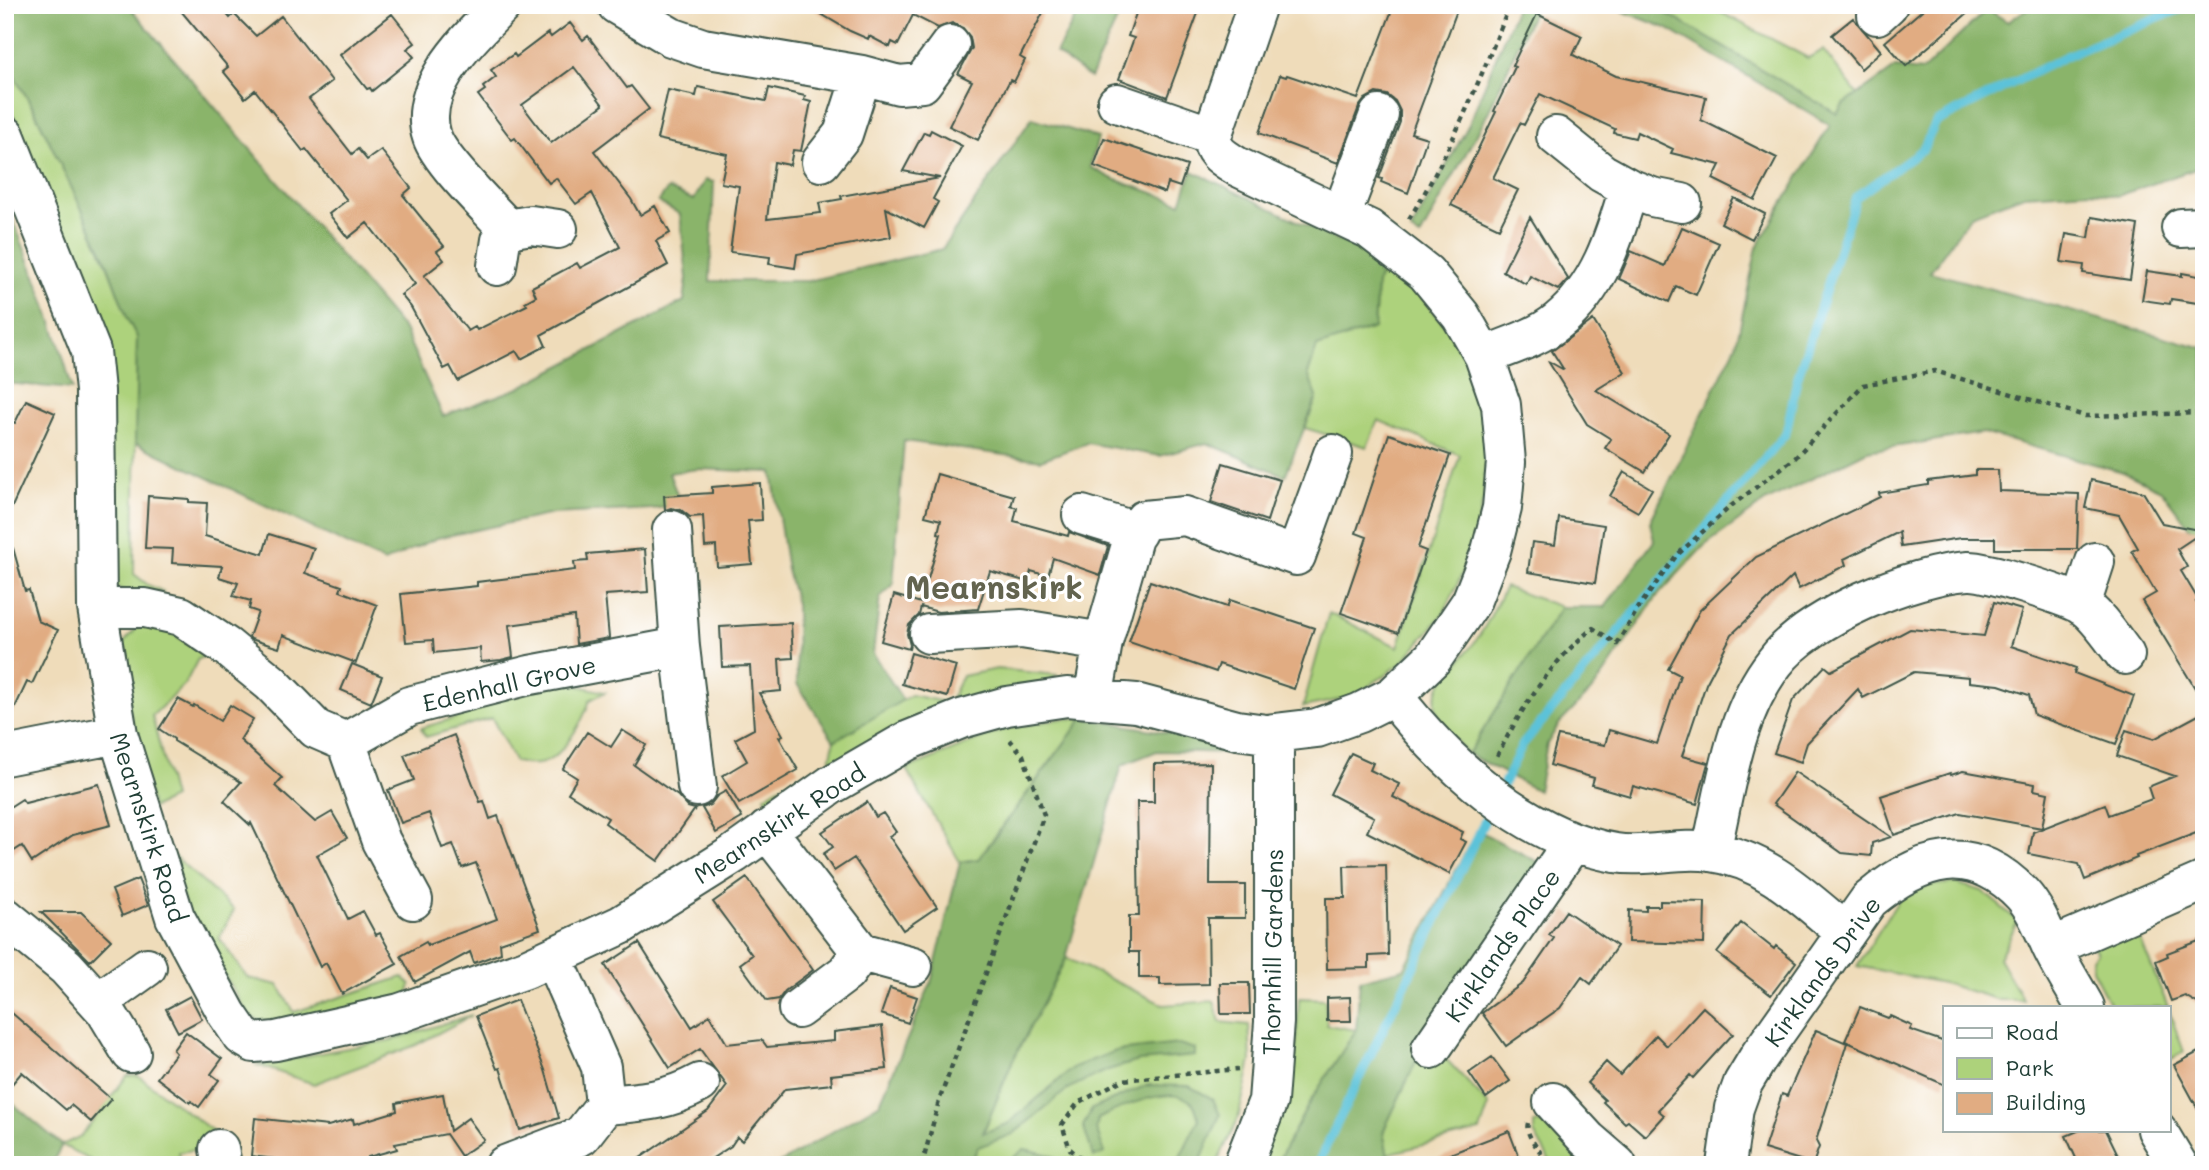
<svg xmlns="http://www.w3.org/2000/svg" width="2209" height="1170" font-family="Mali,sans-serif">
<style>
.green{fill:#add27b;stroke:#668858;stroke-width:2}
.forest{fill:#8ab46b;stroke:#547850;stroke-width:2}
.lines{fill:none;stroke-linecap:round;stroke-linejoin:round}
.stream{stroke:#5cc2d9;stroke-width:9}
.building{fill:#e1ac82;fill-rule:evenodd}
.minor-casing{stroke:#3e5548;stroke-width:42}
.path{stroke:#3e5548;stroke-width:4.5;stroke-dasharray:5 5;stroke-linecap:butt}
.minor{stroke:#fff;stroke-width:38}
.labels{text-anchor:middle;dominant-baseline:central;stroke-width:6;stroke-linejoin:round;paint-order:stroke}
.street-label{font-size:24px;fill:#1f3d34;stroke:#fff}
.district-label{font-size:32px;font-weight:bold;fill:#63644f;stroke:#fff}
</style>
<rect width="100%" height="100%" fill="#fff"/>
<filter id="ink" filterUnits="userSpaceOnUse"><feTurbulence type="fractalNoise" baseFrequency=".0143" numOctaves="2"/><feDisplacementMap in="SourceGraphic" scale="14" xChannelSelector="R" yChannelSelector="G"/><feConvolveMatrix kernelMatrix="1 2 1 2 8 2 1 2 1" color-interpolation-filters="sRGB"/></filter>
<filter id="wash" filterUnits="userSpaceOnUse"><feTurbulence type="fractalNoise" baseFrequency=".00686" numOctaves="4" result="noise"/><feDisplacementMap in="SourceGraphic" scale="28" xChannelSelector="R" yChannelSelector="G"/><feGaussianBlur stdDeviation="1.57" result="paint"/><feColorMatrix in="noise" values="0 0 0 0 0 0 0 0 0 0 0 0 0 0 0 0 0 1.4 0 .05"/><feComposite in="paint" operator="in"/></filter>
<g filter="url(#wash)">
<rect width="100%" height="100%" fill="#efdcba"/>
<path class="green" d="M1652 5H1681L1722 13 1808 58 1823 50 1858 95 1842 106 1837 114Z
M9 65C44 127 76 192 104 258 116 284 123 312 137 337L134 574 148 585 164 592 129 594 115 586 94 324 5 94V72Z
M1384 258 1425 301 1455 337 1474 371 1486 427 1484 497 1469 559 1444 613 1402 663 1353 697 1303 707 1329 613 1398 647 1460 455 1378 420 1367 447 1305 428 1317 397 1308 374 1317 346 1374 328 1377 284Z
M1505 587 1561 607 1468 754C1411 696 1438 691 1477 639 1488 624 1496 604 1505 587Z
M147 621 177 636 205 656 198 659 185 684 152 716 173 798 152 808 116 651 136 629Z
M997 669 1057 675 1049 683 770 806 765 796 775 789 830 762 834 741 911 695 949 703 962 676Z
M558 681 605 692 590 700C584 719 561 762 538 764 531 765 522 763 515 762L492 718 426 737 421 728 465 715 487 699Z
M1083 718 978 859 960 862 906 769 1005 729 1059 719Z
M164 847 234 910 219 938 248 978 278 985 294 1012 403 977 411 985 408 996 269 1024 250 1017 192 923Z
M1955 883 1982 891 2018 921 1999 958 2023 1000H1999L1943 983 1857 966 1903 893 1931 885Z
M2131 927 2137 931 2168 1007H2111L2092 969V959L2097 953 2093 945Z
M1066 958 1164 1005 1214 1001 1220 1022 1249 1025 1251 1061 1238 1119 1216 1165H970L1012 1062Z
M1299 998 1325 999 1327 1025 1356 1030 1310 1102 1276 1165H1257L1266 1146 1295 1060Z
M2169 1011 2184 1052 2169 1060Z
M472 1015 416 1045 314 1084 257 1065 391 1040Z
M1419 1055 1444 1057 1489 1105 1480 1131 1387 1154 1383 1132Z
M137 1075 225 1140 202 1149 179 1152 181 1165H99L62 1145 81 1136 127 1076Z
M1534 1123 1549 1124 1583 1156 1577 1165H1552L1534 1133Z"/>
<path class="forest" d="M5 5H128L404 330 443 416 519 388 684 301 687 278 680 214 658 202 668 189 694 200 705 180 714 182 710 281H808L942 249 1032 118 1098 138 1090 167 1111 178 1181 203 1192 171 1331 237 1384 258 1377 284 1374 328 1317 347 1308 374 1317 397 1285 476 1207 443 1160 456 1087 443 1041 460 904 441 893 585 880 597 873 654 903 700 834 741 797 684 796 604 787 570 772 472 698 469 669 473 681 505 652 509 553 514 437 538 384 562 135 443 137 337 128 320 105 258 34 109 5 61Z
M1082 5H1124L1090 78 1056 53Z
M1517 5H1536L1487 115 1420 237 1411 231 1469 124Z
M1606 5H1652L1837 114 1842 106 1895 68 1923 71 1987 9 2008 22 2032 5H2204V166L2117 196 2091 191 2024 195 1971 215 1930 272 2204 348V547L2161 490 2123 472 1983 433 1867 451 1765 502 1704 546 1658 595 1595 687 1559 724 1547 744 1538 791 1468 754 1561 607H1605L1654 541 1650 522 1736 345 1757 247 1830 125 1666 28Z
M5 201C30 262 56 325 72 389L5 383Z
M1083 718 1222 742 1234 753 1157 751 1122 765 1066 958 1012 1062 983 1133 1009 1123 1074 1067 1116 1051 1179 1044 1195 1049V1056L1139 1061 1108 1070 1069 1088 1013 1134 978 1147 970 1165H777L880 1103 931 983 960 862 979 859Z
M1477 830 1540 863 1426 1040 1383 1132 1390 1165H1276L1310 1102 1356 1030 1360 980 1404 969Z
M1147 1085 1189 1086 1213 1099 1220 1115 1199 1165H1176L1199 1119C1197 1115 1196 1107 1193 1104 1174 1082 1118 1108 1098 1119L1096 1129 1105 1153 1094 1157 1083 1126 1092 1109Z
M5 1097 62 1145 51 1165H5Z
M1024 1149 1051 1155 1065 1165H1046L1035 1160 1023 1165H1004Z"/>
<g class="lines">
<path class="stream" d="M1501 789 1523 744 1786 433 1797 379 1856 197 1923 149 1936 122 2066 56 2190 5
M1317 1165 1491 808"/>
</g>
<g id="blocks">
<path class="building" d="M176 5H219L230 18 234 14 256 36 281 16 332 81 309 99 352 154 358 149 367 160 381 150 411 188 403 195 444 246 437 251 444 260 424 276 468 331 475 327 477 330 527 305 525 302 536 296 532 287 577 263 580 268 620 247 592 193 576 204 556 178 549 183 515 138 512 140 478 95 485 90 483 87 496 77 491 70 514 54 516 57 548 33 551 37 570 23 583 40 588 36 627 88 631 86 649 109 594 151 631 199 640 215 655 206 670 233 656 241 668 265 541 335 546 346 521 359 516 351 458 381 450 366 444 369 411 307 401 295 415 284 367 223 348 238 329 214 347 200 306 149 303 151 255 90 245 98 223 71 228 67ZM574 67 603 105 551 143 522 105Z
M806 5H1047L1020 57 1025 60 1014 82 1010 80 978 140 949 126 972 81 958 74 972 48 970 37 963 28 952 23 938 28 913 15 898 45 892 42 890 47 869 36 868 39 850 31Z
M1139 5H1201L1167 97 1119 79 1134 38 1128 36Z
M1394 5H1459L1411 133 1427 138 1408 193 1381 182 1382 179 1379 178 1400 122V111L1395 101 1387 95 1376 93 1365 99 1359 107 1338 163 1259 133 1280 75 1286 77 1287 75 1358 99Z
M1928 5H1977L1906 66 1885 42Z
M392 14 415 43 407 49 414 57 372 91 370 88 367 89 340 55Z
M1537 14 1582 36 1573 55 1616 76 1706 97 1701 120 1777 158 1755 200 1713 179 1720 165 1671 153 1673 149 1637 132 1635 138 1614 133 1615 129 1540 94 1524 125 1520 123 1493 178 1518 190 1499 228 1451 205 1496 112 1494 111 1515 67 1512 66Z
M1853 18 1881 51 1861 69 1832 35Z
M698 87 766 101 769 88 805 96 804 100 811 102 801 151 793 150 790 165 774 162 767 219 821 213 819 203 842 199 841 196 940 178 903 171 924 132 929 134 931 130 962 146 933 199 938 202 924 228 886 208 891 237 797 254 795 268 769 264 770 257 730 252 739 186 721 183 727 154 657 139 668 90 696 96Z
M1104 138 1187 166 1180 187 1168 183 1165 193 1094 166Z
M1734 198 1765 214 1752 239 1721 223Z
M1530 217 1568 279 1558 290 1530 276 1526 284 1503 271Z
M2092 217 2138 225 2130 280 2083 273 2084 265 2061 262 2066 234 2089 238Z
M1682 227 1719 243 1696 295 1676 286 1669 302 1619 279 1631 251 1665 266Z
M2147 271 2182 276V273L2204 277V304L2171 299 2170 304 2142 300Z
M1593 320 1625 372 1596 390 1669 434 1645 472 1605 448 1611 439 1587 424 1548 361 1564 370 1552 351Z
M26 400 55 413 5 522V419L15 423Z
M1389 434 1450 455 1418 548 1426 551 1398 633 1341 613 1367 537 1356 533Z
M1223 463 1280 480 1267 521 1211 502Z
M1975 470H1998L1999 491 2079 494 2077 549H1995V538H1961L1901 547 1899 532 1844 559 1846 565 1799 589 1793 576 1732 634 1706 684 1682 756 1708 763 1697 804 1633 786 1630 796 1592 785 1594 778 1550 765 1558 736 1605 745 1609 730 1657 744 1680 675 1668 669 1700 610 1756 557 1880 497 1879 493 1928 485V481L1975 475Z
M1624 472 1652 489 1638 512 1610 496Z
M937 474 1014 496 1011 506 1017 508 1014 521 1068 536 1069 532 1108 546 1100 575 1053 558 1048 576 1031 571 1028 582 990 571 978 609 938 612 921 607 919 615 909 625 907 634 910 645 909 649 881 641 894 595 921 603 941 534 938 533 941 520 925 516Z
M2091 480 2143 492 2162 523 2204 531 2177 549 2187 567 2181 571 2199 601 2196 602 2204 616V703L2142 601 2156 593 2132 551 2138 548 2119 515 2085 508Z
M760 483 762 520 748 521 752 564 717 567 716 546 705 547 703 516 690 517 681 510 671 508 665 510 664 496 712 493V487Z
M148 496 189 499V502L207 503 205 536 263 554 269 534 314 548 305 573 342 586 340 591 377 605 356 663 283 635 279 648 251 639 249 637 258 612 249 609 251 601 233 596 238 583 219 577 222 566 172 563 173 549 145 548Z
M1559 518 1604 525 1595 583 1528 572 1532 542 1555 545Z
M13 548 25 591 29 590 38 621 58 630 32 684 27 682 5 729V549Z
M645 549 648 592 605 595 609 638 576 644 574 616 509 625 513 657 501 660 481 662 480 648 434 653 433 640 406 642 401 594 477 586V582L575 570 574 562 588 561 587 554Z
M1150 581 1227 607 1230 600 1314 628 1294 689 1219 664 1216 672 1129 642Z
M1994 602 2022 610 2011 646 2076 668 2074 673 2134 696 2116 744 2034 715 2029 695 1999 685 1969 682V677L1914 672 1863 698 1858 689 1807 743 1801 762 1774 753 1793 700 1825 666 1831 671 1910 629 1984 636Z
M791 623 793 658 779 659 781 691 759 693 783 735 779 737 798 770 739 804 722 776 747 761 735 739 754 729 750 666 722 667 720 627Z
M911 653 956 666 947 697 902 684Z
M352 664 382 676 371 703 341 690Z
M178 699 193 707 194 705 220 721 230 705 253 719 240 740 282 778 275 786 315 822 332 812 347 838 317 855 348 919 363 911 376 935 380 933 397 964 342 994 326 963 320 967 251 823 250 825 224 801 241 782 174 741V739L159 729Z
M2204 712V830L2136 856 2137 858 2085 880 2079 864 2029 854 2033 832 2105 804 2109 815 2152 799 2148 787 2175 776 2117 756 2126 730 2154 739Z
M622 730 646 745 634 765 678 796 688 807 695 809 658 861 605 823 608 818 568 793 577 778 563 769 587 732 611 747Z
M454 735 480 802 484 801 490 819 498 816 540 929 500 943 501 953 474 963 470 952 415 982 401 956 426 942 428 945 497 919 476 863 462 868 453 844 442 848 429 813 401 823 388 790 414 780 404 755Z
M1351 753 1373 763 1370 770 1399 784 1393 797 1463 832 1460 839 1466 842 1449 874 1367 832 1374 817 1330 794Z
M1211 763 1210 885H1245V918H1208L1209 984 1160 985V978H1139V952H1129V916H1139L1137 802H1154V764Z
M1963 771 2035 784 2034 790 2048 793 2042 828 1960 813 1894 835 1881 796 1950 773 1951 775Z
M1795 772 1823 791 1891 837 1872 843 1871 856 1842 853 1773 804Z
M99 784 111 825 73 835 32 862 22 846 5 857V810L22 799 25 803Z
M726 791 742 818 716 833 702 808 710 805 717 796Z
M867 802 876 817 883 813 896 832 889 836 937 907 903 930 854 858 834 871 823 854 833 847 822 832Z
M1386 865 1388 955 1369 956V968L1327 969 1326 898H1345L1344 866Z
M747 878 813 970 785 991 779 999 767 1001 740 964 752 955 713 902Z
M138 879 148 905 122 916 112 890Z
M1660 901 1705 902 1704 944 1628 942 1629 910 1646 911V906H1660Z
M1566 911 1617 946 1591 984 1582 977 1560 1008 1506 1046 1482 1013 1523 983 1554 938 1549 935Z
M41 912H81L111 940 90 961Z
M1741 923 1774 949 1776 946 1796 962 1771 995 1717 953Z
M2204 939V1007L2185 996 2171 1001 2156 961 2168 956 2167 953Z
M639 943 692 1027 710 1015 727 1044 762 1040 767 1047 834 1041V1032L882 1026 887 1069 831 1075 832 1084 785 1089 742 1141 737 1137 731 1146 702 1165H630L708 1111 727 1086 700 1049 670 1068 605 965Z
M1220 983H1249L1250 1014H1221Z
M890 988 917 997 908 1023 881 1014Z
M190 996 202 1019 178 1032 166 1009Z
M1350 997 1351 1021H1327V998Z
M517 1000 545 1070 559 1118 520 1130 500 1068 497 1069 476 1016Z
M5 1007 111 1099 91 1122 71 1105 66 1110 22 1072 5 1092Z
M1703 1007 1733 1034 1693 1078 1690 1075 1658 1110 1664 1115 1645 1136 1628 1121 1625 1123 1603 1102 1605 1100 1587 1083 1606 1062 1620 1075 1656 1035 1667 1046Z
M1860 1007 1888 1018 1890 1016 1912 1026 1910 1030 1945 1042V1085L1845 1041Z
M1816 1030 1847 1043 1816 1141 1819 1147 1813 1164 1764 1149 1782 1094 1787 1096Z
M186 1032 222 1059 211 1074 219 1080 199 1107 191 1101 190 1103 157 1078 176 1053 173 1050Z
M2204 1049V1120L2174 1065Z
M1492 1057 1510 1081 1486 1098 1469 1073Z
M443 1094 450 1131 468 1118 484 1140 461 1156 446 1134 395 1144 397 1149 368 1157 370 1165H324L251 1156 255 1118 328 1126 353 1119 354 1124 397 1111 396 1103Z
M2080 1130H2106L2123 1165H2079L2066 1136Z
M1509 1131 1522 1165H1427V1163Z"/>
</g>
</g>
<g filter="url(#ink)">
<use href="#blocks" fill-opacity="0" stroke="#3e5548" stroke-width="2"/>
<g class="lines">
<defs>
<path id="minor" d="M502 5C471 37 415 87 432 137 440 161 489 208 508 229
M617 5 671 37 703 48 862 75 899 85 922 83 950 45
M1877 15 1888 5
M1117 103 1212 136
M5 135 91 351 95 391 97 608 118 734 175 917 227 1014 242 1036 254 1043 276 1041 400 1013 526 969 621 925 734 854 831 785 907 741 961 719 1007 706 1067 697 1136 703 1237 730 1266 734 1317 728 1359 713 1393 696 1433 658 1471 602 1491 551 1502 508 1506 462 1501 405 1484 356 1461 316 1426 273 1369 229 1238 167C1224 158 1212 153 1212 136L1257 5
M1556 136 1602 173 1629 188 1652 197 1682 203
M821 162 843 134 862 75
M1341 216 1379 115
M2181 228 2204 227
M497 266 501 240 508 229 531 225 558 229
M1484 356C1509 346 1537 338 1558 321 1599 288 1615 236 1629 188
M1082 515 1137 532
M672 530 680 647 697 787
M2081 605 2095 562
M97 608H145L181 616 227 647 271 683 316 729 346 742 409 706 530 675 680 647
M929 634 1022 629 1103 642
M1393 696C1447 765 1525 837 1615 853 1647 858 1679 847 1711 852 1766 859 1805 899 1846 933
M1093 699 1103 642 1133 538 1144 520 1185 516 1296 556 1333 454
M346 742 381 841 413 900
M5 756 118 734
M767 830 861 952 913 966
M1711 852C1726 788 1733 715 1775 662 1810 616 1911 575 1968 571 1986 570 2062 595 2080 604 2096 613 2114 641 2125 655
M5 917 66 967 105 1010 131 1053
M2052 947 2204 881
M98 1002 147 967
M798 1009 846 973 861 952
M1431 1049 1573 842
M1553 1102 1587 1139 1617 1165
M605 1105C642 1102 667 1101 700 1083
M2157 1130 2178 1165
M219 1149 222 1165
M505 1165 581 1136 605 1105 601 1067 553 957
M1243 1165 1268 1101 1274 1022V733
M1726 1165 1734 1108 1743 1083 1760 1055 1869 900C1920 857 1971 841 2022 894 2035 908 2043 928 2051 946 2061 967 2074 987 2085 1007"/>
</defs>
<use href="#minor" class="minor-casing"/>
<path class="path" d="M1409 219C1451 152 1480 79 1510 5
M1497 756C1522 708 1550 662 1593 628L1617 644 1639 607 1676 556 1731 506 1795 458 1863 385 1935 371 2085 416 2204 413
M1528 1123C1524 1137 1543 1151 1547 1165
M922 1165 939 1101 1044 815 1023 755 1010 740
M1089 1165 1070 1149 1062 1125 1078 1103 1122 1080 1238 1069"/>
<use href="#minor" class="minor"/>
</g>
</g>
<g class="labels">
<g class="street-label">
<text transform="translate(509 683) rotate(-13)">Edenhall Grove</text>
<text transform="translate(779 823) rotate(-33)">Mearnskirk Road</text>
<text transform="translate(149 827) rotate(72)">Mearnskirk Road</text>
<text transform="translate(1502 945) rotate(-55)">Kirklands Place</text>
<text transform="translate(1272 952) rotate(-89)">Thornhill Gardens</text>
<text transform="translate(1822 971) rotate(-54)">Kirklands Drive</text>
</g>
<g class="district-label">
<text x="994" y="586">Mearnskirk</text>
</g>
</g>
<rect width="2209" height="1170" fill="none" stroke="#fff" stroke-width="28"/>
<rect x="1943" y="1006" width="228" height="126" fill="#ffffff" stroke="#a5b1ae" stroke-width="2"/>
<rect x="1957" y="1028" width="35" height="10" fill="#ffffff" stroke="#a5b1ae" stroke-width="2"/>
<text x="2006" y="1040" font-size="21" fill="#1f3d34">Road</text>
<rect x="1957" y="1058" width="35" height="21" fill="#add27b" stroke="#a5b1ae" stroke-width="2"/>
<text x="2006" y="1076" font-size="21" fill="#1f3d34">Park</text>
<rect x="1957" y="1093" width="35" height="21" fill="#e1ac82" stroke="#a5b1ae" stroke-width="2"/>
<text x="2006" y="1110" font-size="21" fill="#1f3d34">Building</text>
</svg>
